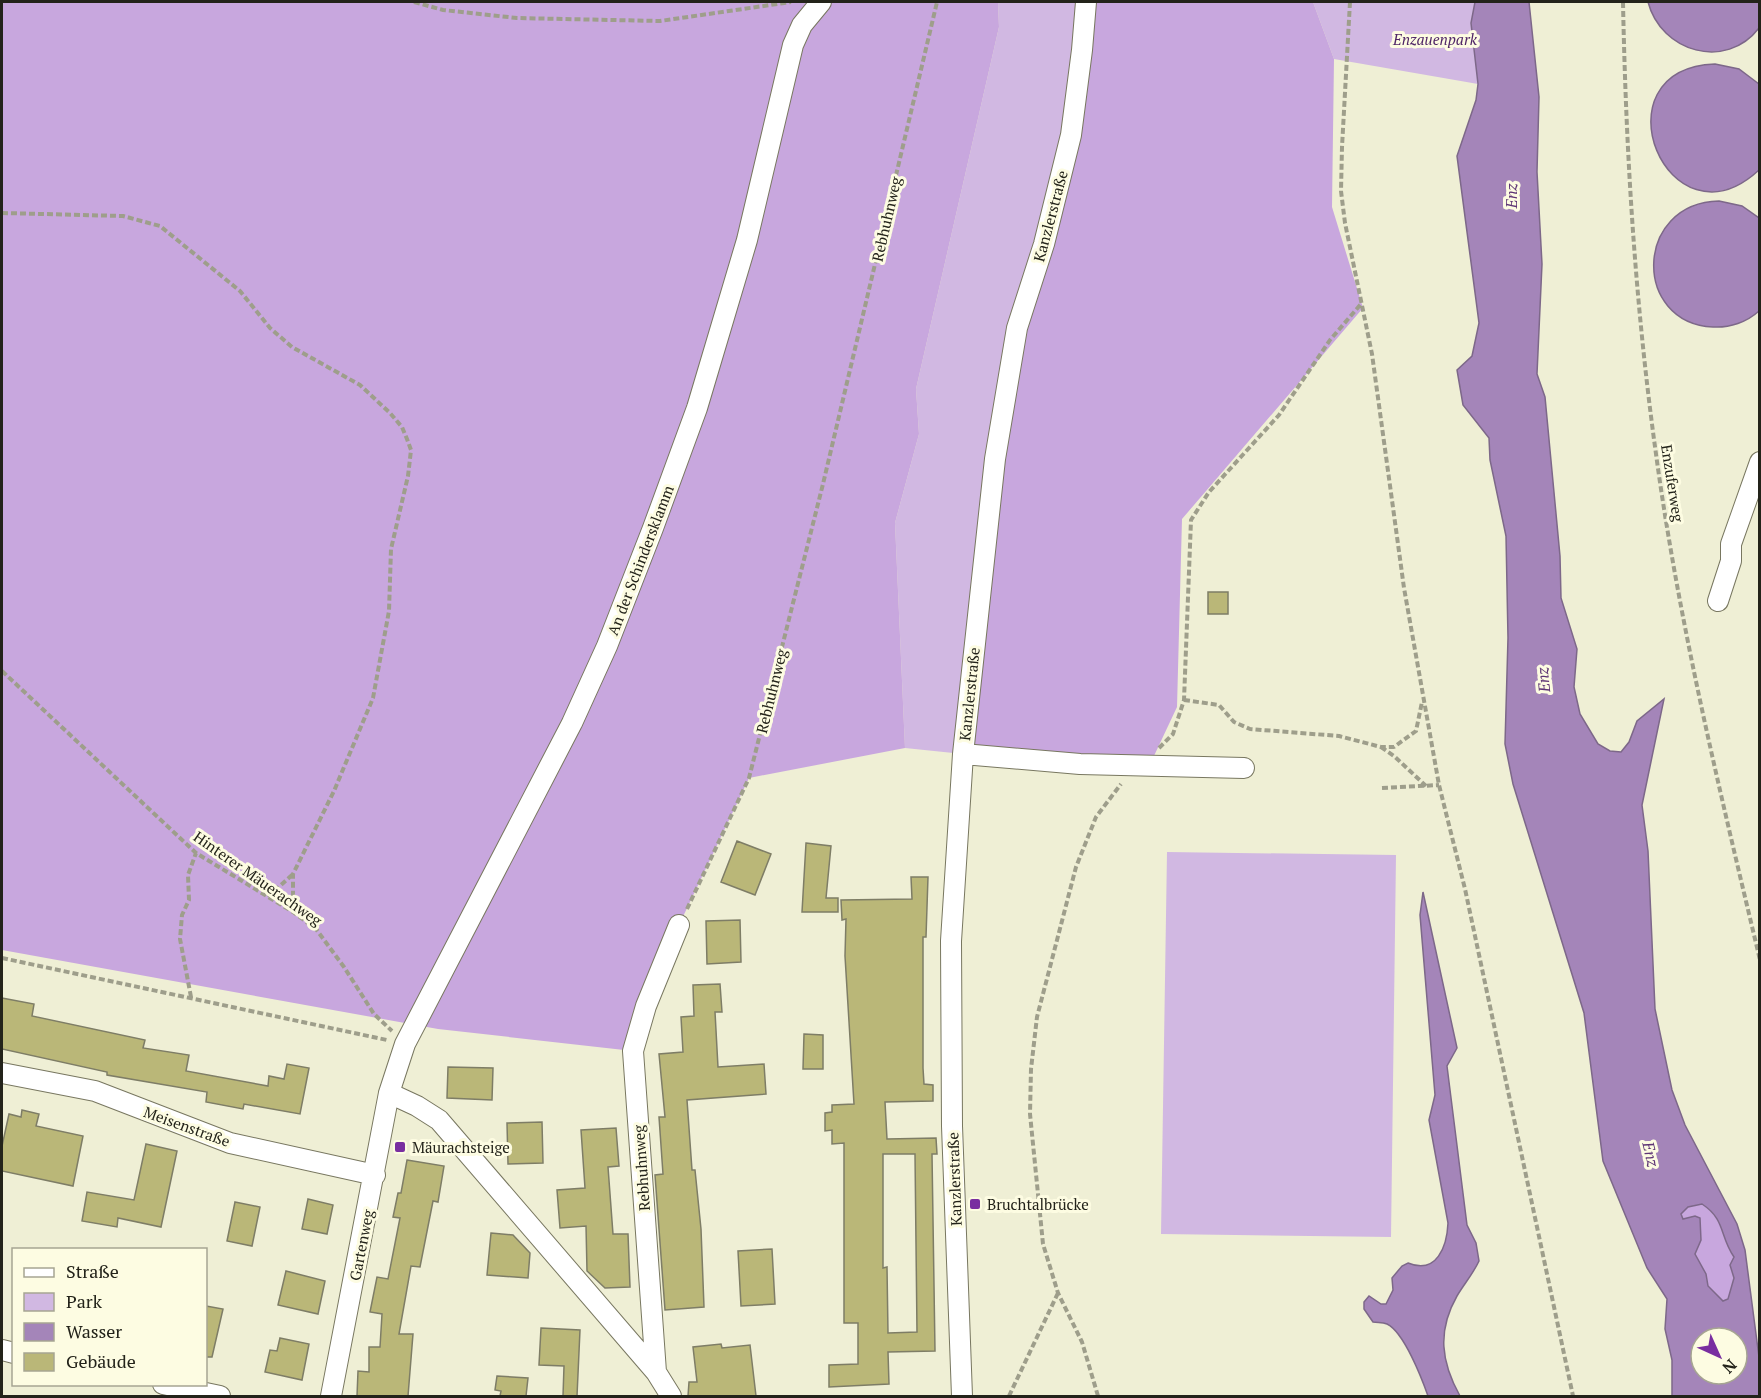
<svg xmlns="http://www.w3.org/2000/svg" width="1761" height="1398" font-family="'PT Serif',serif">
<style>
.green{fill:#d1b8e2}
.forest{fill:#c8a7de}
.water{fill:#a485b9;stroke:#7d6889;stroke-width:1.5;fill-rule:evenodd}
.building{fill:#bab778;stroke:#7e7d66;stroke-width:1.5;fill-rule:evenodd}
.lines{fill:none;stroke-linecap:round;stroke-linejoin:round}
.minor-casing{stroke:#787760;stroke-width:22}
.path{stroke:#9e9e8b;stroke-width:4;stroke-dasharray:6 3;stroke-linecap:butt}
.minor{stroke:#fff;stroke-width:20}
.poi-dot{fill:#792ea0;stroke:#fdfce2;stroke-width:2}
.labels{text-anchor:middle;dominant-baseline:central;stroke-width:6;stroke-linejoin:round;paint-order:stroke}
.park-label{font-size:15px;font-style:italic;fill:#4f2566;stroke:#fdfce2}
.street-label{font-size:15px;fill:#23231a;stroke:#fdfce2}
.poi-label{font-size:15px;fill:#23231a;stroke:#fdfce2;text-anchor:start}
.water-label{font-size:16px;font-style:italic;fill:#5d3475;stroke:#fdfce2}
</style>
<rect width="100%" height="100%" fill="#efefd5"/>
<path class="green" d="M998 2H1086L963 754 905 748 895 523 919 434 916 389 999 27Z
M1313 2H1475L1471 23 1478 84 1334 59Z
M1167 852 1396 855 1391 1237 1161 1234Z"/>
<path class="forest" d="M2 2H998L999 27 916 389 919 434 895 523 905 748 749 778 679 925 633 1051 438 1029 2 950Z
M1086 2H1313L1334 59 1332 207 1363 308 1182 519 1177 707 1153 758 963 754 995 459 1044 244Z
M1702 1204C1726 1221 1719 1235 1734 1257L1730 1265 1734 1278 1728 1299 1723 1301 1708 1286 1706 1274 1695 1254 1701 1240 1700 1218 1695 1216 1683 1219 1681 1214 1688 1207Z"/>
<path class="water" d="M1475 2H1529L1539 97 1537 172 1542 264 1537 374 1545 397 1560 556 1561 598 1577 649 1574 687 1580 714 1598 744 1610 751 1621 752 1629 742 1637 721 1664 699 1642 805 1648 851 1655 1009 1672 1090 1685 1125 1737 1224 1745 1250 1759 1357V1396H1672V1360L1665 1329 1667 1299 1647 1268 1603 1161 1584 1013 1513 784 1505 744 1508 638 1506 536 1490 460 1489 438 1463 405 1457 370 1472 356 1479 323 1457 156 1476 100 1478 84 1471 23ZM1702 1204C1726 1220 1719 1235 1734 1257L1730 1265 1734 1278 1728 1299 1723 1301 1708 1286 1706 1274 1695 1254 1701 1240 1700 1218 1695 1216 1683 1219 1681 1214 1688 1207ZM1701 1338H1737V1374H1701Z
M1648 2H1759V28C1726 71 1661 52 1648 2Z
M1715 64 1739 69 1759 84V170C1668 254 1592 69 1715 64Z
M1719 201 1742 206 1759 218V311C1747 322 1730 328 1713 327 1632 323 1634 203 1719 201Z
M1423 892 1457 1048 1447 1066 1467 1225 1476 1243 1479 1261C1473 1274 1464 1284 1457 1296 1437 1331 1441 1362 1460 1396H1428C1422 1379 1404 1332 1387 1324 1382 1322 1378 1323 1373 1322L1364 1309V1302L1369 1296 1381 1304H1386L1393 1290 1392 1278 1402 1266 1408 1263C1437 1275 1447 1246 1448 1223L1429 1120 1435 1095 1420 915Z"/>
<path class="building" d="M1208 592H1228V614H1208Z
M737 841 771 854 755 895 721 882Z
M806 843 831 846 826 898H838V912H802Z
M911 877H928L926 937H923V1068L924 1084 933 1085V1101L885 1102 887 1139 936 1138 937 1154H932L935 1351 888 1352 889 1384 829 1387V1365L858 1364V1323H844V1143L832 1144V1130L825 1131V1113L832 1112V1105L854 1104 845 956 846 919 842 920 841 900 912 899ZM883 1154H915L917 1332 888 1333 887 1267 883 1268Z
M740 920 741 962 707 964 706 921Z
M720 984 722 1012H715L718 1067 764 1064 766 1094 687 1100 692 1170H695L701 1229 704 1307 665 1310 655 1175 663 1174 659 1117H665L659 1054 683 1052 681 1017 694 1016 693 985Z
M2 998 34 1004 32 1016 145 1040 143 1048 189 1055 186 1071 268 1086 269 1076 284 1079 287 1064 309 1068 300 1114 244 1104 243 1109 206 1102 207 1092 107 1075V1072L2 1049Z
M804 1034 823 1035V1069H803Z
M448 1067 493 1068 492 1100 447 1098Z
M22 1110 39 1114 36 1126 83 1136 73 1186 2 1171V1146L9 1114 21 1117Z
M542 1122 543 1163 508 1164 507 1123Z
M616 1128 619 1166 608 1167 613 1234H628L630 1287 605 1288 587 1271 586 1226 560 1228 557 1190 585 1188 581 1130Z
M146 1144 177 1151 161 1227 118 1218 117 1227 82 1221 87 1192 134 1200Z
M407 1160 444 1166 438 1202 433 1201 420 1267 411 1266 399 1334H413L408 1396H357L358 1371 369 1372V1347H380L382 1314 370 1312 377 1277 388 1279 400 1218 393 1217 398 1193H401Z
M308 1199 333 1205 327 1234 302 1229Z
M235 1202 260 1207 252 1246 227 1241Z
M491 1233 513 1235 530 1253 528 1278 487 1275Z
M772 1249 775 1304 741 1306 738 1251Z
M286 1271 325 1281 318 1314 278 1305Z
M206 1306 223 1309 212 1357H206Z
M541 1328 580 1330 577 1396H563L564 1366 539 1365Z
M280 1338 309 1344 302 1380 265 1372 270 1350 277 1351Z
M721 1344 722 1348 750 1345 756 1396H688L689 1382H697L693 1347Z
M497 1376 528 1378 526 1396H500L501 1391 495 1390Z"/>
<g class="lines">
<defs>
<path id="minor" d="M1718 601 1731 561V544L1760 462
M963 754 1080 764 1244 768
M2 1073 95 1091 230 1143 375 1175
M389 1093 417 1106 439 1120 656 1372 671 1396
M2 1350 14 1353
M656 1372 633 1051 646 1006 679 925
M163 1384 220 1396
M331 1396 389 1093 405 1044 572 723 607 646 653 528 697 408 747 240 793 45 802 25 821 2
M962 1396 952 1126 951 941 963 754 995 459 1017 328 1044 244 1071 135 1082 50 1086 2"/>
</defs>
<use href="#minor" class="minor-casing"/>
<path class="path" d="M414 2 443 10 517 18 660 21 791 2
M1350 2 1342 147 1341 191 1345 223 1372 354 1404 588 1439 785 1465 889 1573 1396
M1623 2C1626 153 1635 303 1656 454 1679 624 1720 792 1760 960
M2 213 123 216 160 226 240 291 270 328 292 347 360 385 390 413 402 427 407 439 411 450 408 476 391 549 389 611 373 698 334 791 293 874V912
M2 671 196 853 293 912 316 929 344 967 374 1014 392 1031
M1184 700 1219 705 1234 722 1250 729 1339 736 1381 747H1394L1416 731 1422 702
M1381 747 1394 756 1426 786
M1159 748 1173 734 1184 700 1191 520 1209 492 1279 415 1330 340 1361 304
M1382 788 1439 785
M268 897 293 874
M687 909 749 778 823 484 937 2
M2 958 387 1040
M191 997 180 939 182 915 189 900 188 875 196 853
M1009 1396 1058 1293
M1098 1396 1082 1342 1058 1293 1043 1244 1030 1114 1031 1069 1037 1017 1076 867 1096 817 1121 784"/>
<use href="#minor" class="minor"/>
</g>
<g class="poi-dot">
<rect x="394" y="1141" width="12" height="12" rx="3"/>
<rect x="969" y="1198" width="12" height="12" rx="3"/>
</g>
<g class="labels">
<g class="park-label">
<text x="1435" y="39">Enzauenpark</text>
</g>
<g class="street-label">
<text transform="translate(1050 216) rotate(-75)">Kanzlerstraße</text>
<text transform="translate(886 219) rotate(-77)">Rebhuhnweg</text>
<text transform="translate(1673 483) rotate(81)">Enzuferweg</text>
<text transform="translate(640 560) rotate(-69)">An der Schindersklamm</text>
<text transform="translate(771 691) rotate(-76)">Rebhuhnweg</text>
<text transform="translate(969 694) rotate(-84)">Kanzlerstraße</text>
<text transform="translate(258 878) rotate(35)">Hinterer Mäuerachweg</text>
<text transform="translate(187 1126) rotate(20)">Meisenstraße</text>
<text transform="translate(641 1168) rotate(-94)">Rebhuhnweg</text>
<text transform="translate(954 1179) rotate(-92)">Kanzlerstraße</text>
<text transform="translate(361 1245) rotate(-79)">Gartenweg</text>
</g>
<g class="poi-label">
<text x="412" y="1147">Mäurachsteige</text>
<text x="987" y="1204">Bruchtalbrücke</text>
</g>
<g class="water-label">
<text transform="translate(1511 196) rotate(-90)">Enz</text>
<text transform="translate(1543 680) rotate(-96)">Enz</text>
<text transform="translate(1651 1154) rotate(76)">Enz</text>
</g>
</g>
<rect width="1761" height="1398" fill="none" stroke="#23231a" stroke-width="6"/>
<rect x="12" y="1248" width="195" height="138" fill="#fdfce2" stroke="#a6a592" stroke-width="1.5"/>
<rect x="24" y="1268" width="30" height="9" fill="#ffffff" stroke="#a6a592" stroke-width="1.5"/>
<text x="66" y="1278" font-size="18" fill="#23231a">Straße</text>
<rect x="24" y="1293" width="30" height="18" fill="#d1b8e2" stroke="#a6a592" stroke-width="1.5"/>
<text x="66" y="1308" font-size="18" fill="#23231a">Park</text>
<rect x="24" y="1323" width="30" height="18" fill="#a485b9" stroke="#a6a592" stroke-width="1.5"/>
<text x="66" y="1338" font-size="18" fill="#23231a">Wasser</text>
<rect x="24" y="1353" width="30" height="18" fill="#bab778" stroke="#a6a592" stroke-width="1.5"/>
<text x="66" y="1368" font-size="18" fill="#23231a">Gebäude</text>
<g transform="translate(1719 1356) rotate(135)"><circle r="28" fill="#fdfce2" stroke="#a6a592" stroke-width="1.5"/>
<path d="M0-4.5L10 22L0 15L-10 22Z" fill="#792ea0"/>
<text y="-9" font-size="16" font-weight="bold" text-anchor="middle" fill="#23231a">N</text>
</g>
</svg>
